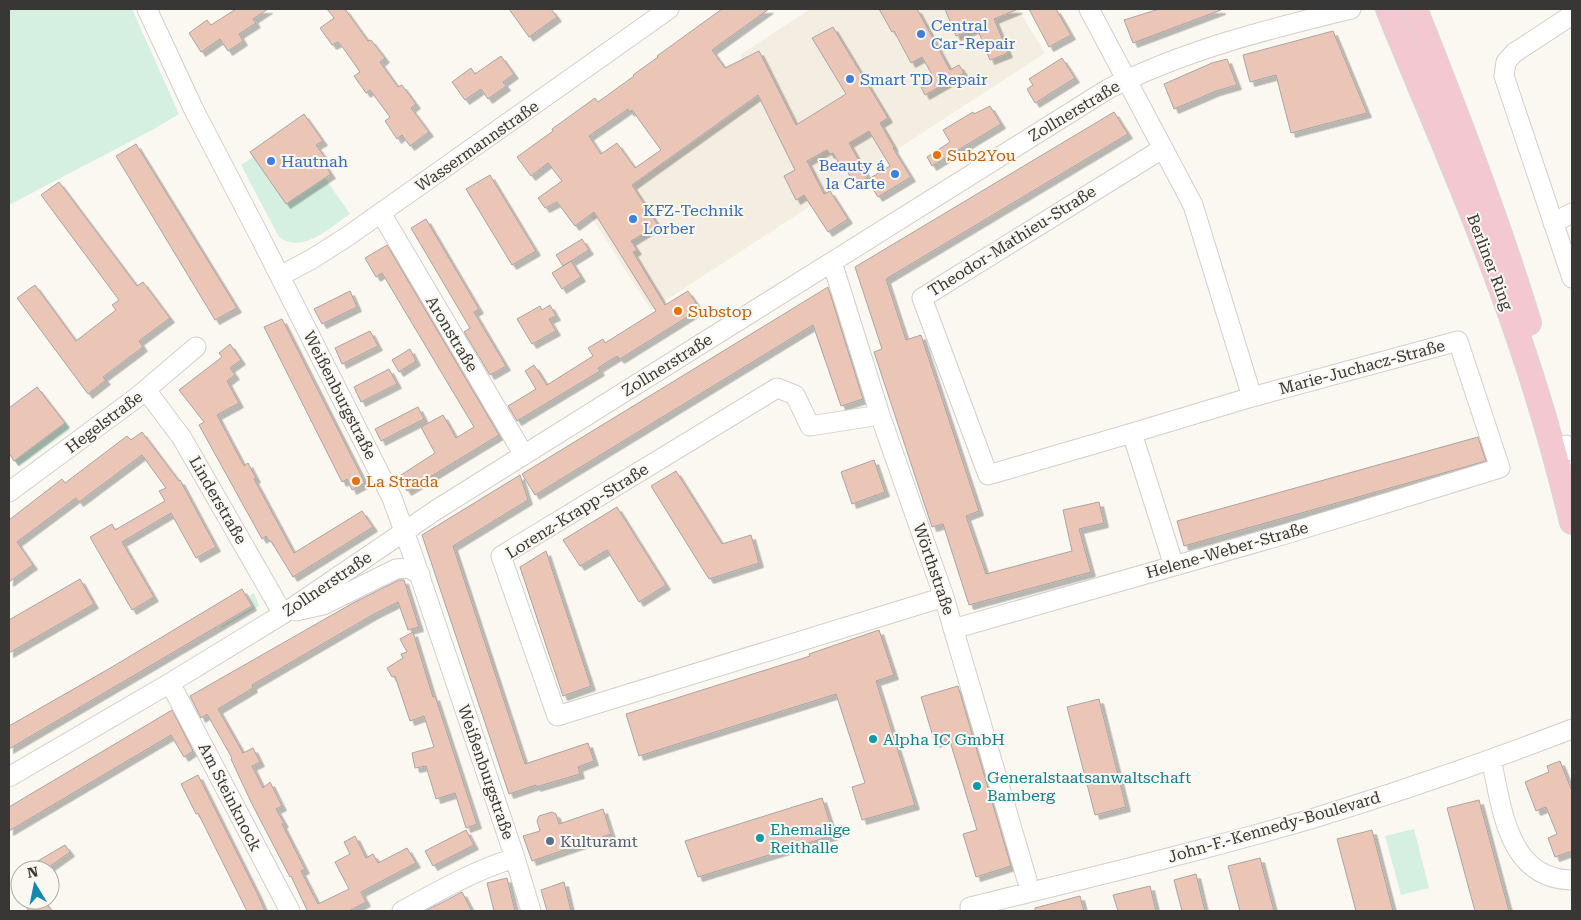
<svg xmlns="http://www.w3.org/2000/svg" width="1581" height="920" font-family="'Roboto Serif',serif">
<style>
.built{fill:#f4ede1}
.green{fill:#d5efe1}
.building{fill:#ebc6b7;stroke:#aaa4a1;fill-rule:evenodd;filter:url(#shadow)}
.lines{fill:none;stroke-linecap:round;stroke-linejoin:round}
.minor-casing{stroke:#d2cfca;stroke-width:21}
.major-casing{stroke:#d7d7d7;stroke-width:26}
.minor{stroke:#fff;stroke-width:19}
.major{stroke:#f4c8d1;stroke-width:24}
.shop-dot{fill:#3f7fe0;stroke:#fbf8f2;stroke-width:2}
.food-dot{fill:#e8710a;stroke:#fbf8f2;stroke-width:2}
.culture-dot{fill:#0f9aa8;stroke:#fbf8f2;stroke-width:2}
.service-dot{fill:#5c6f8a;stroke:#fbf8f2;stroke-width:2}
.labels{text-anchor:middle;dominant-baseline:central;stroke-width:4;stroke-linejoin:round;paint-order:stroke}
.shop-label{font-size:16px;fill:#366cbe;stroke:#fbf8f2;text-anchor:start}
.street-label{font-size:16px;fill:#383735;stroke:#fbf8f2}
.food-label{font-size:16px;fill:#c56008;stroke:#fbf8f2;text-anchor:start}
.culture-label{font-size:16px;fill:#0d838f;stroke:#fbf8f2;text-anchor:start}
.service-label{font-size:16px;fill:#4e5e75;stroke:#fbf8f2;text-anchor:start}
</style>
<defs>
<filter id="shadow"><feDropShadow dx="4.5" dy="4.5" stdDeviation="0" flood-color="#0004"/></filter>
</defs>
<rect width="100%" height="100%" fill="#fbf8f2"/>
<path class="built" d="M810 9H1018L1045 53 651 310 590 215 759 96 740 55Z"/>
<path class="green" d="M9 9H132L179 114 154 129 9 205Z
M253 157 286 204 325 178 350 214C330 227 303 255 279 237L241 165Z
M65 423 70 430 19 467 14 461Z
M254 593 259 606 222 628 221 626 253 607 248 596Z
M1414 829 1429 888 1401 895 1385 836Z"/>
<path class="building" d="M236 9H268L253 19 256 23 239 34 243 41 228 51 220 39 201 52 189 33 207 20 211 25Z
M327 9H345L368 41 371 40 385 58 380 62 398 87 402 85 416 104 411 108 429 132 410 146 402 135 397 139 385 121 390 117 370 90 366 93 354 76 360 72 344 49 338 42 332 45 320 28 334 18Z
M509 9H551L557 17 529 37Z
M722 9H769L712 50 725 68 759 51 796 125 846 94 812 38 833 27 888 118 880 123 894 147 893 148 911 177 878 197 867 180 890 166 869 131 849 143 868 177 855 184 842 163 840 165 833 153 830 154 827 150 807 161 824 194 830 191 848 219 828 232 804 195 796 200 784 176 795 170 758 95 632 185 658 225 631 241 637 250 633 252 665 305 688 291 700 309 620 359 617 356 598 368 600 371 517 421 508 406 536 389 525 371 534 365 547 385 593 356 588 348 603 339 605 343 656 311 594 212 575 226 557 202 545 208 538 198 562 181 548 163 531 176 517 157 553 131 552 129 595 98 598 102 634 76 633 75 658 57 657 56ZM628 109 630 112 632 110 661 150 635 168 617 143 601 154 589 136Z
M879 9H917L950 70 959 65 964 73 925 95 920 85 934 78 922 57 911 63 894 31 892 32Z
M945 9H1018L994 19 1008 53 990 60 977 28 956 36Z
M1029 9H1056L1071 35 1049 47Z
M1159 9H1221V10L1133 43 1124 20Z
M1333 31 1367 113 1291 133 1276 75 1250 82 1243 55Z
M501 56 514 74 503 82 506 86 488 99 481 89 465 100 452 82 471 68 475 74Z
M1062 58 1075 78 1035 103 1027 89 1033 85 1029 79Z
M1227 59 1237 85 1216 91 1174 109 1164 84 1212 63Z
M990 106 1001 124 932 166 927 157 950 142 943 130 973 112 974 114Z
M1114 112 1128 134 886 279 906 340 921 335 979 511 966 516 986 574 1072 551 1063 510 1099 502 1104 523 1079 529 1091 572 969 605 943 524 932 527 874 352 882 349 855 267Z
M304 114 323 141 316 145 327 160 323 162 331 174 286 204 250 152Z
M136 144 237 308 215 320 116 156Z
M490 175 536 251 512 265 466 189Z
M59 182 137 286 143 282 170 318 139 341 143 347 103 377 106 380 88 394 17 298 35 285 76 341 116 310 112 305 119 300 41 195Z
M426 219 479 309 474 312 506 366 490 375 464 332 470 328 411 228Z
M582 239 589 250 563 266 556 255Z
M387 245 499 435 407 491 398 477 435 453 421 427 443 415 456 438 474 427 382 273 376 277 365 258Z
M571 261 581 277 562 289 552 273Z
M828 287 863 399 841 406 813 325 535 495 522 474Z
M350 291 357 307 322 324 314 309Z
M550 305 556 316 549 319 556 331 532 344 517 319 540 306 542 310Z
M282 319 365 483 352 490 347 479 342 482 264 327Z
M370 331 378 346 342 364 335 348Z
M230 344 241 360 230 368 235 375 227 381 239 403 217 415 244 466 248 463 256 478 254 479 294 553 362 511 373 527 293 577 271 541H269L266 536 262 539 199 425 204 422 179 390 222 357 219 353Z
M410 349 416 361 399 372 392 360Z
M389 369 397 384 361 402 354 387Z
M37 387 65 423 14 461 9 453V408Z
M418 407 424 419 381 441 375 429Z
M142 432 179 481 180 480 216 547 196 558 171 513 122 542 154 597 132 610 90 537 112 524 115 530 165 501 159 491 166 488 142 455 79 502 76 498 17 542 33 565 9 582V520L62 479 65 483 127 436 131 440Z
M1478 437 1486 461 1184 546 1177 521Z
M874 460 885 492 852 504 841 472Z
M676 471 722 544 751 535 759 563 709 579 651 486Z
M520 475 528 500 453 546 525 764 588 743 594 761 578 767 580 774 536 787V785L509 794 422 535Z
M617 507 666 585 639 602 607 550 580 566 563 540Z
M546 551 591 686 563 696 520 567Z
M80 579 94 604 9 653V620Z
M399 580H404L419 627 408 630 398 602 374 614 252 685 253 688 218 709 243 753 253 748 260 762 252 766 263 788 270 782 282 806 276 809 284 823 282 824 305 869 301 871 318 904 349 889 335 862 350 854 344 842 355 836 366 858 373 854 378 863 407 848 416 863 361 892 366 902 349 911H304L307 910 291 876 290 877 251 802 231 759 232 758 207 714 201 718 190 696 353 603Z
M242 589 252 606 9 749V726L112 667Z
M879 630 894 675 876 681 915 805 862 820 852 787 865 783 836 694 639 756 626 714 810 656 809 654Z
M413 632 433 697 435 696 477 824 466 828 455 793 436 799 426 766 415 768 412 753 434 747 424 716 410 721 395 676 392 677 387 668 403 658 401 654 407 652 400 639Z
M958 686 1011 866 976 877 963 834 977 830 949 738 935 743 921 697Z
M1099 699 1126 807 1095 815 1067 707Z
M172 710 193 751 184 757 171 735 9 831V807Z
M1560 761 1572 791V851L1555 857 1548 838 1557 834 1546 807 1536 811 1525 782 1549 772 1547 766Z
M198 775 257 893 265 911H247L198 813 196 814 181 784Z
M822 798 834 835 698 877 685 841Z
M1479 800 1509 911H1475L1447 808Z
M603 809 611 834 532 861 523 836 540 831 537 821 539 816 552 812 556 814 559 824Z
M466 830 474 845 433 866 425 851Z
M1372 830 1393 911H1356L1337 839Z
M65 845 70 852 45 870H42L36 862Z
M1260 858 1274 911H1240L1228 866Z
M1196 874 1205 911H1182L1174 880Z
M507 878 515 911H494L487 883Z
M564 882 571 911H547L541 890Z
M1150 886 1156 911H1118L1113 895Z
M462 892 472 911H425L449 899Z
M1080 896 1084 911H1035V908Z
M21 900H43L52 911H29Z"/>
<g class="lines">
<defs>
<path id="minor" d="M147 9 194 110 258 233 392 498 413 556 515 858 531 911
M1089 9 1193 205 1252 397
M1572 15 1514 53 1506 62 1504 76 1572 278
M381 213 524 455
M1553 223 1572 213
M832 262 880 415 944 597 1027 880
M280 276 312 259 348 236 669 9
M146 390 182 438 283 614
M880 415 810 426 795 395 777 388 501 556 557 716 944 597
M1132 433 988 475 922 298 1162 149
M1566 445 1572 451
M9 492 136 398 196 347
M296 611 323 605 396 569 408 568 420 574
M953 629 1286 534 1500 468 1458 341 1252 397 1132 433 1174 566
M170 683 290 911
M1491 759C1502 807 1507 879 1572 880
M9 777 170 683 283 614 436 510 1108 89C1185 50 1268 29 1351 9
M970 907C1084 879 1198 852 1311 819 1399 792 1486 762 1572 729
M402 911C439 891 475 870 515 858"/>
<path id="major" d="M1388 9C1432 117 1480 225 1518 336 1539 397 1557 460 1572 522
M1415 9C1456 112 1496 216 1529 323"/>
</defs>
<use href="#minor" class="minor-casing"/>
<use href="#major" class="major-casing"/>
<use href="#minor" class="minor"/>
<use href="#major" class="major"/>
</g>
<g class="shop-dot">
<circle cx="921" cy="34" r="5"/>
<circle cx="850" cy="79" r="5"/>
<circle cx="271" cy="161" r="5"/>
<circle cx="895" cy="174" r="5"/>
<circle cx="633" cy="219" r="5"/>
</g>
<g class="food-dot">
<circle cx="937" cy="155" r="5"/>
<circle cx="678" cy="311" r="5"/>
<circle cx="356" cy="481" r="5"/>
</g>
<g class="culture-dot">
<circle cx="873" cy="739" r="5"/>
<circle cx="977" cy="786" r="5"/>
<circle cx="760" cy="838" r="5"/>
</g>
<circle class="service-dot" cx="550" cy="841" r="5"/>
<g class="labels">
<g class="shop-label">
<text x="931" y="25">Central<tspan x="931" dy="18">Car-Repair</tspan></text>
<text x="860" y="79">Smart TD Repair</text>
<text x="281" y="161">Hautnah</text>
<text x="885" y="165" text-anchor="end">Beauty á<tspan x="885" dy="18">la Carte</tspan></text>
<text x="643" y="210">KFZ-Technik<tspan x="643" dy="18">Lorber</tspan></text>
</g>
<g class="street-label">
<text transform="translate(1074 111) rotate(-31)">Zollnerstraße</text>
<text transform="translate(477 146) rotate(-35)">Wassermannstraße</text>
<text transform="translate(1012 241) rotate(-32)">Theodor-Mathieu-Straße</text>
<text transform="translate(1490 262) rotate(69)">Berliner Ring</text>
<text transform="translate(452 334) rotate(59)">Aronstraße</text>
<text transform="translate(667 365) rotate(-32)">Zollnerstraße</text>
<text transform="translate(1362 367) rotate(-15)">Marie-Juchacz-Straße</text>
<text transform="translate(340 395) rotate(63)">Weißenburgstraße</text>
<text transform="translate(104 422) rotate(-37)">Hegelstraße</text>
<text transform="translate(218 500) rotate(60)">Linderstraße</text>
<text transform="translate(577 511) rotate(-32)">Lorenz-Krapp-Straße</text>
<text transform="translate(1227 550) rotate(-16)">Helene-Weber-Straße</text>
<text transform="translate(934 569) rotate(71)">Wörthstraße</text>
<text transform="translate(327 584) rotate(-34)">Zollnerstraße</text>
<text transform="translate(486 772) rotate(71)">Weißenburgstraße</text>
<text transform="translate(230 797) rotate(63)">Am Steinknock</text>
<text transform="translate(1274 827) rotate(-16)">John-F.-Kennedy-Boulevard</text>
</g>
<g class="food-label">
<text x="947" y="155">Sub2You</text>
<text x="688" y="311">Substop</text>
<text x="366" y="481">La Strada</text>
</g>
<g class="culture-label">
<text x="883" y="739">Alpha IC GmbH</text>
<text x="987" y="777">Generalstaatsanwaltschaft<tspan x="987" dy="18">Bamberg</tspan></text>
<text x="770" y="829">Ehemalige<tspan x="770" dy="18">Reithalle</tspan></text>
</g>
<g class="service-label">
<text x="560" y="841">Kulturamt</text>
</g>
</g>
<rect width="1581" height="920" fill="none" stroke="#383735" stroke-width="20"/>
<g transform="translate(35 885) rotate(350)"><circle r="24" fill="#fbf8f2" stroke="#adaba6"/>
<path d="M0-4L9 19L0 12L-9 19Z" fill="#1687ad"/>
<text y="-8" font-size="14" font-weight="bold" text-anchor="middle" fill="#383735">N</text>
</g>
</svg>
